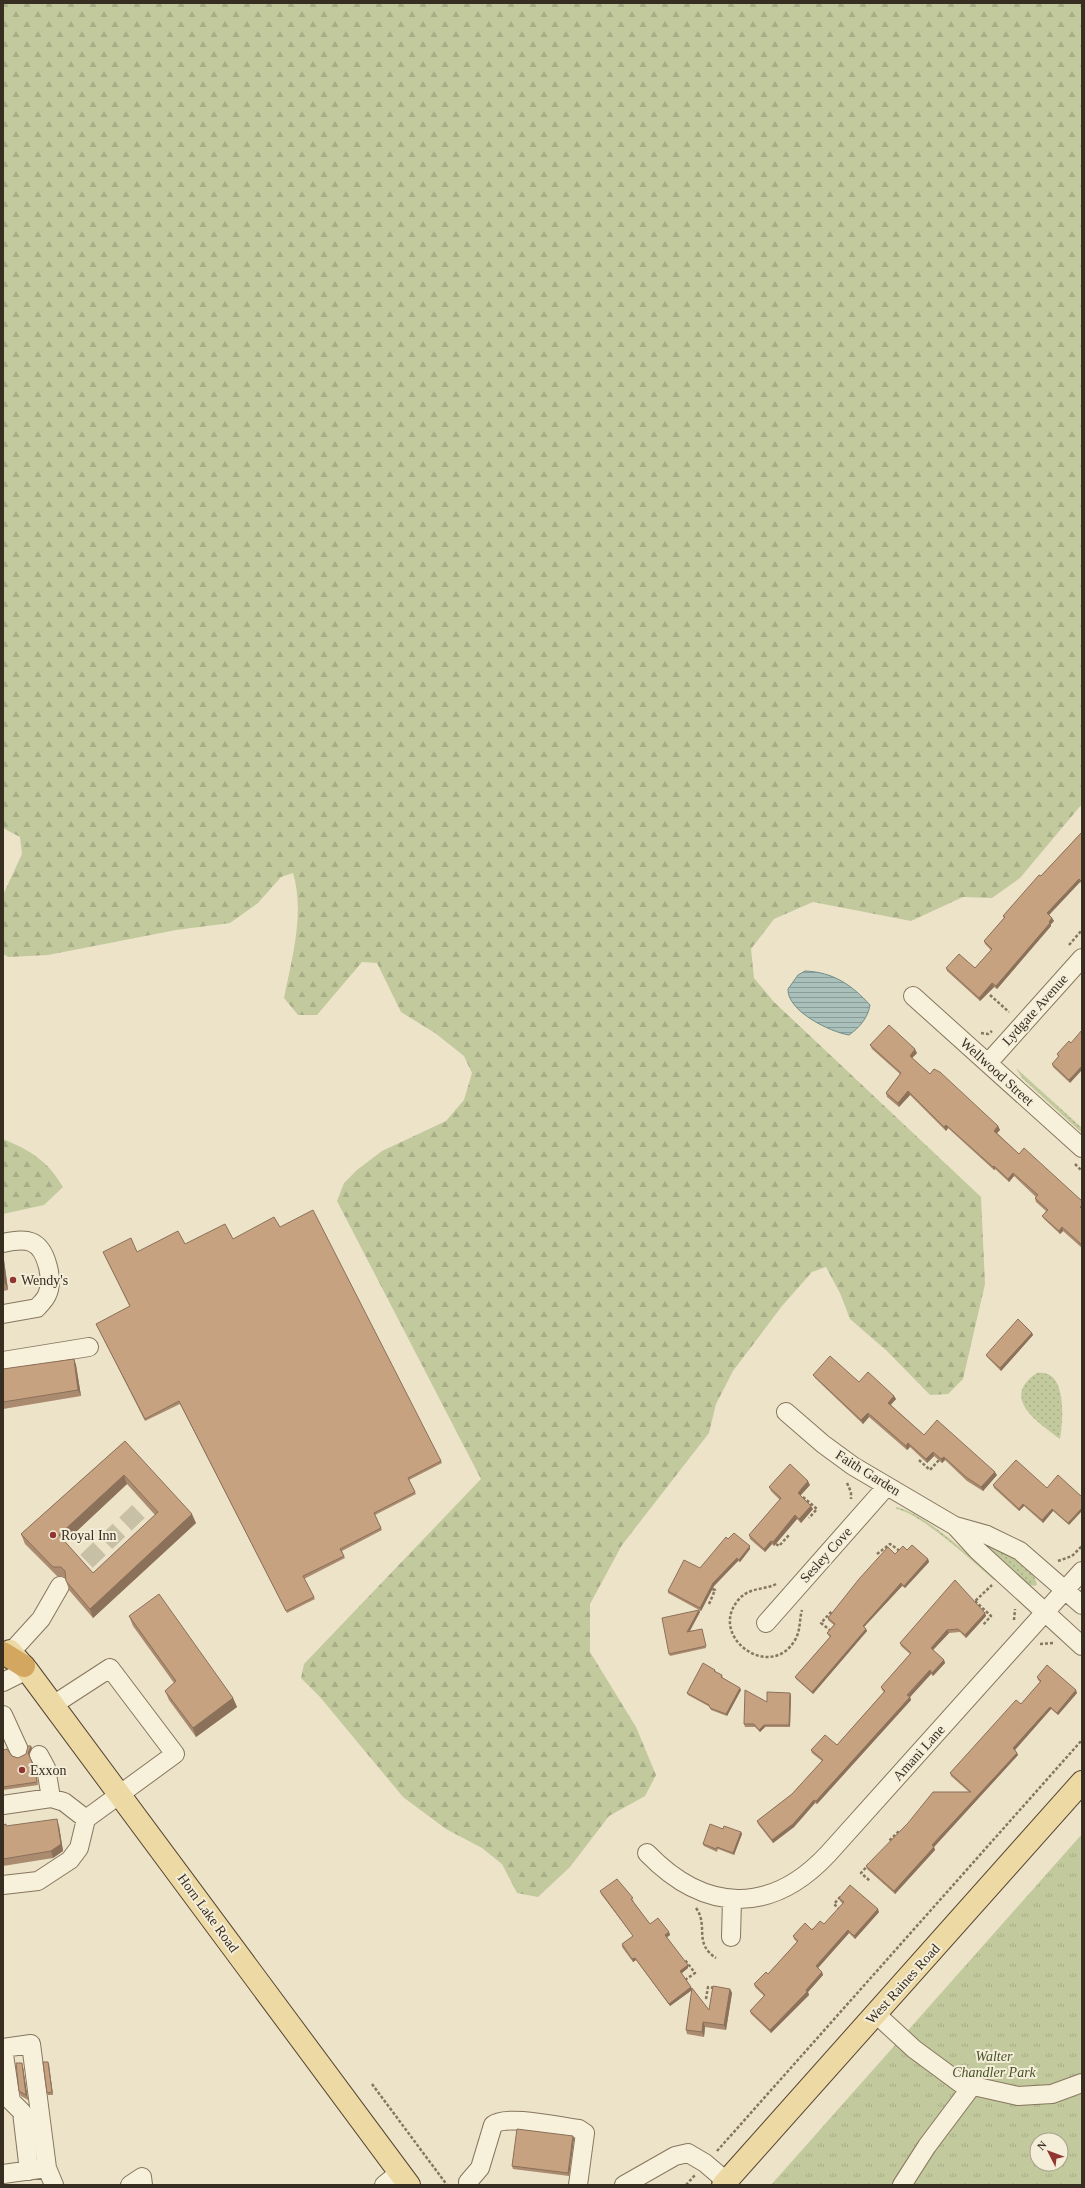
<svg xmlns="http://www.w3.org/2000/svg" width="1085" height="2188" font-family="'Times New Roman',serif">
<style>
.grass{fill:url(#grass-dots)}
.forest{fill:url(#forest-firs)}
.park{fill:url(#park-tufts);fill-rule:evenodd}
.water{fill:url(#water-rules);stroke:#708e88}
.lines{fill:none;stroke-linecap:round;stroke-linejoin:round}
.minor-tunnel{stroke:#c8bfa7;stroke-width:18;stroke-dasharray:18 9;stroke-linecap:butt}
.minor-casing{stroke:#87765e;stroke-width:20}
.major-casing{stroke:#554432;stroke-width:24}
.highway-casing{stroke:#554432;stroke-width:24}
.path{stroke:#87765e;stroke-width:2.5;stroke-dasharray:3 2;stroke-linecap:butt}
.minor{stroke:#f7f0db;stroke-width:18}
.major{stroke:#ecd9a4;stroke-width:22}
.highway{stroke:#d4a760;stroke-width:22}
.wall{fill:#ab8b6f;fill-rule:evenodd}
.shaded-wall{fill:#8b715a}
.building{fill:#c7a281;stroke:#8b715a;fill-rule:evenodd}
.poi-dot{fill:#923632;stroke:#f4edd8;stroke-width:1.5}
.labels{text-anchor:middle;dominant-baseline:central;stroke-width:4;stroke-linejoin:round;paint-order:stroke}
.street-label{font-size:14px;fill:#382d21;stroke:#f4edd8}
.poi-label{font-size:14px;fill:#382d21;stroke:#f4edd8;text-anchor:start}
.park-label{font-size:14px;font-style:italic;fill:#475329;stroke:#f4edd8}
</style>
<defs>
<pattern id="grass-dots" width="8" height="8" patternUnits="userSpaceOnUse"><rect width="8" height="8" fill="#c2c99d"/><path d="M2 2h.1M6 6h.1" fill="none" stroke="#a7ad87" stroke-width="1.8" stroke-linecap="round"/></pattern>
<pattern id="forest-firs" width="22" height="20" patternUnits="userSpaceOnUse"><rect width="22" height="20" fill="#c2c99d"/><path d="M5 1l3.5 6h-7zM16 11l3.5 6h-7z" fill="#a7ad87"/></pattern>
<pattern id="park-tufts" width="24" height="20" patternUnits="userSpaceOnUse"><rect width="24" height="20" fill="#c2c99d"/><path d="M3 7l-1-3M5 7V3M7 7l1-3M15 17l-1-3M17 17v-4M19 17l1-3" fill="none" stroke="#a7ad87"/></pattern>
<pattern id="water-rules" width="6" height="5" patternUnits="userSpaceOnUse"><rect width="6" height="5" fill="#a9c0bb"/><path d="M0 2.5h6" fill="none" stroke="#8b9c98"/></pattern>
</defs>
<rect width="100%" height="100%" fill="#ece3c8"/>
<path class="grass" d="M1016 1068 1082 1128V1133L1022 1078Z
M1037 1373C1068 1368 1063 1421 1060 1439 1039 1423 999 1398 1037 1373Z
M896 1507C925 1513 973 1559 996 1579L994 1580C976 1564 918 1511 896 1509Z
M981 1541C999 1550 1034 1563 1037 1585 1024 1591 991 1551 981 1541Z"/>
<path class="forest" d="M3 3H1082V804L1020 878 992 898 963 897 911 921 813 902 774 919 751 949 754 978 774 1002 981 1197 985 1284 963 1379 948 1394 930 1395 887 1351 850 1319 840 1293 826 1267 812 1272 782 1306 733 1371 716 1404 709 1433 622 1545 590 1604V1652L636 1727 656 1775 645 1796 609 1816 570 1867 538 1897 517 1893 502 1864 482 1848 446 1829 403 1797 320 1697 301 1678 304 1664 481 1479 337 1201 344 1183 357 1170 382 1151 446 1121 464 1100 472 1073 464 1056 435 1033 401 1012 377 963 362 962 317 1015H298L284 998C292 958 305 913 293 873L281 877 258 903 230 923 176 930 48 955 8 957 3 954V895L22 854 20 837 3 828Z
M3 1139C31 1151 47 1160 63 1187L44 1205 3 1214Z"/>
<path class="park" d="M1082 1834V2185H771ZM1037 2140H1061V2164H1037Z"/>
<path class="water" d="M805 971C833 972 852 985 870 1005 868 1018 859 1028 849 1035 830 1032 787 1011 788 989L798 975Z"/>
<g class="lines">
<path class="minor-tunnel" d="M67 1580 140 1510"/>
<defs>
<path id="minor" d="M913 996 1082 1148
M988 1063 1082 958
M3 1243C12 1241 23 1239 31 1242 47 1248 54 1281 47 1295 45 1300 40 1304 37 1308L3 1314
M3 1361 89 1347
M786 1412 823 1444 853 1466 955 1526 977 1550 1082 1646
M955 1526 987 1535 1020 1551 1082 1605
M766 1623 886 1487
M11 1652 41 1619 60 1586
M3 1682 27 1670
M3 1715 19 1750
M39 1755 46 1768 51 1798
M3 1805 51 1798 64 1802 86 1819
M647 1853C705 1913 771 1915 828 1854L1082 1571
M3 1885 38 1881 70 1860 79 1848 86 1819 175 1754 110 1668 53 1705
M731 1937 732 1900
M876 2014 914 2049 960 2083 1018 2096 1052 2094 1082 2083
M3 2048 31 2044 47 2168
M3 2048 11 2101 22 2112 29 2171
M3 2174 47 2168 54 2185
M468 2182 480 2168 493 2125C506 2114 561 2127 579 2129L585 2133 578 2185
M130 2185 142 2177 143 2185
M384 2185 400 2172
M624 2185 675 2156 688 2153 705 2163 726 2181
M902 2185 927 2146 972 2086"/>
<path id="major" d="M10 1651 27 1670 409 2185
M723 2185 1082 1782"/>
<path id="highway" d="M3 1653 24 1666"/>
</defs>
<use href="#minor" class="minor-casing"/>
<use href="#major" class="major-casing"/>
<use href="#highway" class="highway-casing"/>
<path class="path" d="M1069 945 1082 930
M990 995 1009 1012
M981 1033 988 1034 992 1031
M1075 1164 1082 1171
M919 1460 930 1470 939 1460
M847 1483 851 1492V1499
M803 1497 817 1509 809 1518
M776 1544 779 1546 789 1535
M877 1554 890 1544 900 1551
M1058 1561 1072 1556 1082 1546
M776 1584C765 1590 751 1587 740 1598 705 1635 770 1683 795 1640 801 1630 799 1620 802 1610
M975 1601 991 1616 983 1625
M709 1604 715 1590 710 1588
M972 1604 992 1585
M1014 1620 1015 1609
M831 1631 821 1623 832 1611
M1040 1644 1053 1643
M892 1844 889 1841 900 1830
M869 1864 861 1873 870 1881
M696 1908C709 1926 693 1943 716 1958
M840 1910 834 1904 841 1896
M685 1980 695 1973 685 1960
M706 1999 708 1987 715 1988
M372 2084 447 2185
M717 2151 1082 1740
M686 2185 695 2175"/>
<use href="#minor" class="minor"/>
<use href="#major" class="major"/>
<use href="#highway" class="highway"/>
</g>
<path class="wall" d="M1082 832V884L1080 882 1049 915 1052 918 1054 921 1051 924V926L997 989 994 987 980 1001 947 971 946 968H975L991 950 985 944 984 941 1004 918 1003 916Z
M1071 1043 1070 1083 1053 1067 1052 1064 1058 1057 1057 1054Z
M870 1045 917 1053 912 1058 930 1074 998 1126 1000 1130 997 1133 1019 1154 1082 1201V1248L1063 1231 1060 1234 1044 1219 1042 1216 1046 1211 1036 1202 1035 1198 1036 1197 1014 1176 1009 1182 995 1169 994 1170 948 1128 946 1131 910 1095 899 1107 887 1097 886 1093 900 1074 872 1049Z
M280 1227 441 1461 442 1463 409 1480 416 1494 375 1515 382 1530 342 1551 345 1558 304 1579 315 1599 287 1613 180 1404 145 1421 96 1324 130 1307 103 1252H137L185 1244 233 1239Z
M3 1258 4 1260 8 1290 3 1291Z
M1032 1333 1033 1335 1001 1371 987 1357 986 1355Z
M74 1359 76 1365 81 1396 3 1409V1369Z
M813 1375 859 1382 894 1396 896 1399 891 1405 924 1435 997 1475 983 1491 967 1481 945 1460 942 1463 934 1456 927 1463 910 1447 907 1450 869 1417 863 1424 815 1378Z
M125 1441 196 1523 93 1618 69 1590 66 1581V1578L65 1577 57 1576 25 1544 21 1534ZM127 1484 155 1515 93 1573 65 1542Z
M1058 1475 1069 1525 1053 1511 1043 1523 1024 1506 1019 1511 994 1488 993 1485 1047 1488Z
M810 1485 800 1496 813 1509 801 1523 797 1519 774 1546 772 1544 765 1552 750 1539 749 1535 780 1500 771 1491 769 1487Z
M728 1539 750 1546V1549L740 1562 738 1561 714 1586 701 1611 668 1593V1591L700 1568Z
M907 1550 928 1559 929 1562 905 1588 902 1586 864 1627 866 1629 867 1631 813 1694 796 1679 795 1677 830 1637 828 1635 827 1633 834 1625 828 1620V1618L895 1554Z
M699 1610 700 1612 690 1631 702 1629 706 1648 670 1656 669 1654Z
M985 1613 986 1616 966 1638 960 1632 949 1633 933 1650 944 1660 945 1663 933 1676 931 1674 910 1697 911 1700 817 1804 815 1803 794 1827 773 1843 758 1824 757 1821 792 1794 822 1761 812 1753 811 1750 837 1745 884 1692 882 1690 881 1687 910 1654 901 1646 900 1643Z
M129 1616 233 1698 237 1707 196 1737 169 1700 165 1691 174 1683 133 1626Z
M715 1670 716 1672 722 1675 723 1678 741 1690 727 1716 711 1710 710 1707 688 1695 687 1693Z
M1037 1677 1077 1693 1058 1715 1051 1709 1015 1750 1017 1753 1018 1755 934 1847 935 1850 895 1894 867 1869 866 1866 969 1792 951 1776 950 1773 1021 1704 1040 1682 1038 1680Z
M790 1693 791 1696 790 1727H765L760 1732 755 1727H745L744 1724 767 1702Z
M32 1748 29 1755 36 1771 38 1785 3 1790V1750L12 1756 18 1758 26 1754Z
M3 1825 6 1826H59L63 1851 53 1858 3 1866Z
M723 1829 741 1832 742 1834 734 1855 718 1849 717 1852 704 1846 703 1844Z
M600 1891 634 1900 633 1901 650 1924 669 1932 670 1935 667 1937 688 1968 681 1973 691 1987 692 1989 709 2010 730 1989 732 1993 726 2030 705 2027 704 2037 687 2034 686 2030 692 1990 670 2006 636 1960 633 1962 622 1947V1944L633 1936 601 1894Z
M839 1898 879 1912 855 1939 849 1933 818 1968 822 1972 823 1975 808 1992 809 1995 771 2033 751 2014 750 2011 764 1996 755 1987 754 1984 768 1974 797 1942 794 1939 793 1936 824 1924 843 1904 840 1901Z
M48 2062 53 2095H48L47 2093Z
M23 2067 28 2100 21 2096 19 2091Z
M573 2136 574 2139 569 2176 513 2169 512 2166Z"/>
<path class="shaded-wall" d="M1079 879 1080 882 1048 916 1047 913Z
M1052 918 1054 921 1051 924V926L997 989 996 986Z
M992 983 994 987 980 1001 979 998Z
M915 1049 917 1053 911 1059 910 1056Z
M1082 1066V1070L1070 1083 1069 1080Z
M908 1091 910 1095 899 1107 898 1103Z
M946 1125 948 1128 946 1131 944 1127Z
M998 1126 1000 1130 996 1134 994 1131Z
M994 1166 995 1169 994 1170 993 1167Z
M1013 1173 1014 1176 1009 1182 1008 1179Z
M1062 1227 1063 1231 1060 1234 1059 1231Z
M3 1258 4 1260 8 1290 5 1283 3 1265Z
M1032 1333 1033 1335 1001 1371 1000 1368Z
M74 1359 76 1365 81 1396 78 1390Z
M894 1396 896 1399 889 1406 888 1403Z
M868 1413 869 1417 863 1424 861 1420Z
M908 1443 910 1447 907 1450 906 1446Z
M933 1452 934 1456 927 1463 926 1459Z
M944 1457 945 1460 942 1463 941 1459Z
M995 1472 997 1475 983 1491 981 1487Z
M124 1475 127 1484 62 1545 59 1535Z
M808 1481 810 1485 799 1497 798 1493Z
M1023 1504 1024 1506 1019 1511V1509Z
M811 1506 813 1509 801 1523 799 1519Z
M1082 1508V1511L1069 1525 1068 1523Z
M1052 1509 1053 1511 1043 1523 1042 1520Z
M192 1514 196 1523 93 1618 90 1609Z
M795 1515 797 1519 774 1546 773 1542Z
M771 1541 772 1544 765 1552 764 1549Z
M750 1546V1549L740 1562 739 1560Z
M737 1558 738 1561 714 1586 701 1611 700 1608 713 1583Z
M928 1559 929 1562 905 1588 904 1586Z
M901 1583 902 1586 863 1628V1626Z
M699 1610 700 1612 688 1634 687 1632Z
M985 1613 986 1616 966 1638 965 1635Z
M866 1629 867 1631 813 1694 812 1692Z
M947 1630 949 1633 932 1651 931 1648Z
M944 1660 945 1663 933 1676 932 1673Z
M930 1670 931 1674 910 1697 911 1700 817 1804 816 1801Z
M740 1688 741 1690 727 1716 726 1714Z
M1076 1690 1077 1693 1058 1715 1057 1713Z
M790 1693 791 1696 790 1727 789 1725Z
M233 1698 237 1707 196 1737 193 1728Z
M1050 1707 1051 1709 1014 1751 1013 1748Z
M764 1725 765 1727 760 1732 759 1730Z
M31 1746 32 1748 29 1755 28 1753Z
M1017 1753 1018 1755 933 1848 932 1845Z
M814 1800 815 1803 794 1827 773 1843 772 1840Z
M57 1819 59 1826 63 1851 53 1858 51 1851Z
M741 1832 742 1834 734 1855 733 1853Z
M934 1847 935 1850 895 1894 894 1891Z
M878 1909 879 1912 855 1939 854 1936Z
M848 1930 849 1933 817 1969 816 1966Z
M669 1932 670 1935 666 1938 665 1935Z
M635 1958 636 1960 633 1962 632 1959Z
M688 1965V1968L681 1974 680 1971Z
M822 1972 823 1975 808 1992 809 1995 771 2033 770 2030Z
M691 1987 692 1990 670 2006 669 2004Z
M730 1989 732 1993 726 2030 724 2025Z
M703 2022 705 2027 704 2037 702 2032Z
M48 2062 49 2064 53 2095 52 2092Z
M22 2063 23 2067 28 2100 26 2095Z
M573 2136 574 2139 569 2176 568 2173Z"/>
<path class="building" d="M1082 832V882L1079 879 1047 913 1052 918 1049 922 1050 923 996 986 992 983 979 998 946 968 959 954 975 968 992 949 984 941 1005 917 1003 916 1039 875 1041 876Z
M889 1025 915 1049 910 1056 930 1074 934 1069 940 1072 998 1126 994 1131 1019 1154 1024 1148 1082 1201V1205L1080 1207 1082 1209V1245L1062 1227 1059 1231 1042 1216 1048 1210 1035 1198 1038 1195 1013 1173 1008 1179 994 1166 993 1167 946 1125 944 1127 908 1091 898 1103 886 1093 901 1073 870 1045Z
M1082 1030V1066L1069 1080 1052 1064 1059 1056 1057 1054 1069 1041 1071 1043Z
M313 1210 441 1461 408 1478 415 1492 374 1513 381 1528 340 1549 344 1556 303 1576 314 1597 286 1611 179 1401 145 1419 96 1324 130 1306 103 1252 131 1238 137 1252 178 1231 185 1244 225 1224 233 1239 274 1217 280 1227Z
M3 1265 5 1283 3 1284Z
M1018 1319 1032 1333 1000 1368 986 1355Z
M830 1356 859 1382 868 1372 894 1396 888 1403 924 1435 937 1420 995 1472 981 1487 966 1477 944 1457 941 1459 933 1452 926 1459 908 1443 906 1446 868 1413 861 1420 813 1375Z
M74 1359 78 1390 3 1402V1369Z
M125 1441 192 1514 90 1609 66 1581 65 1571 61 1567H53L21 1534ZM124 1475 158 1512 93 1573 59 1535Z
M1016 1460 1047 1488 1058 1475 1082 1497V1508L1068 1523 1052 1509 1042 1520 1023 1504 1019 1509 993 1485Z
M790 1464 808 1481 798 1493 811 1506 799 1519 795 1515 773 1542 771 1541 764 1549 749 1535 781 1498 769 1487Z
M734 1533 750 1546 739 1560 737 1558 713 1583 700 1608 668 1591 684 1560 700 1568 726 1537 728 1539Z
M912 1545 928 1559 904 1586 901 1583 863 1626 866 1629 812 1692 795 1677 831 1636 827 1633 835 1624 828 1618 859 1579 888 1547 895 1554 903 1546 907 1550Z
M955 1580 985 1613 965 1635 958 1629 947 1630 931 1648 944 1660 932 1673 930 1670 907 1695 910 1697 816 1801 814 1800 793 1824 772 1840 757 1821 792 1794 823 1760 811 1750 825 1735 837 1745 885 1691 881 1687 911 1653 900 1643Z
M159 1594 233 1698 193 1728 165 1691 176 1681 129 1616Z
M699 1610 687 1632 702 1629 706 1646 669 1654 662 1618Z
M703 1663 715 1670 714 1671 722 1675 721 1677 740 1688 726 1714 710 1708 709 1705 687 1693Z
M1047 1665 1076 1690 1057 1713 1050 1707 1013 1748 1017 1753 932 1845 934 1847 894 1891 866 1866 908 1823 933 1792H971L950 1773 1016 1700 1021 1704 1041 1681 1037 1677Z
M745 1690 767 1702V1692L790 1693 789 1725H764L759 1730 754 1724H744Z
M28 1746H31L28 1753 35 1769 37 1782 3 1787V1750L7 1749 12 1756 18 1758 26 1754Z
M57 1819 61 1844 51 1851 3 1859V1825L6 1824V1826Z
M710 1824 723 1829 724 1826 741 1832 733 1853 717 1847 716 1849 703 1844Z
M617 1879 633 1898 631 1899 650 1924 658 1918 669 1932 665 1935 688 1965 680 1971 691 1987 669 2004 635 1958 632 1959 622 1944 633 1936 600 1891Z
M850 1885 878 1909 854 1936 848 1930 816 1966 822 1972 806 1990 807 1992 770 2030 750 2011 765 1995 754 1984 766 1972 768 1974 798 1941 793 1936 805 1923 812 1930 820 1921 824 1924 844 1902 839 1898Z
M713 1986 730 1989 724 2025 703 2022 702 2032 686 2030 692 1988 709 2010Z
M43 2062H48L52 2092 47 2093Z
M16 2063H22L26 2095 19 2091Z
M517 2129 573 2136 568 2173 512 2166Z"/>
<g class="poi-dot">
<circle cx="13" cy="1280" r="4"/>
<circle cx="53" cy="1535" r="4"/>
<circle cx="22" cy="1770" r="4"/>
</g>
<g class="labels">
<g class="street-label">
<text transform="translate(1035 1010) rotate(-48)">Lydgate Avenue</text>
<text transform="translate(997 1072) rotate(42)">Wellwood Street</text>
<text transform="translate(868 1473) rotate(32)">Faith Garden</text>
<text transform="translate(826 1555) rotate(-48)">Sesley Cove</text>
<text transform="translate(919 1753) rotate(-48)">Amani Lane</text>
<text transform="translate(208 1913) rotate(54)">Horn Lake Road</text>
<text transform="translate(903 1984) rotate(-48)">West Raines Road</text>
</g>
<g class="poi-label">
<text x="21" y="1280">Wendy's</text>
<text x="61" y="1535">Royal Inn</text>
<text x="30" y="1770">Exxon</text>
</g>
<g class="park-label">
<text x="994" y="2056">Walter<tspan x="994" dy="16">Chandler Park</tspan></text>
</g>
</g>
<rect width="1085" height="2188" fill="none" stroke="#382d21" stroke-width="8"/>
<g transform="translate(1049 2152) rotate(312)"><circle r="19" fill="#f4edd8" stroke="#a9a08f"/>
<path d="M0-3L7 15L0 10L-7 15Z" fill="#923632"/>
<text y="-6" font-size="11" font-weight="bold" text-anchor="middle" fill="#382d21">N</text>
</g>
</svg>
